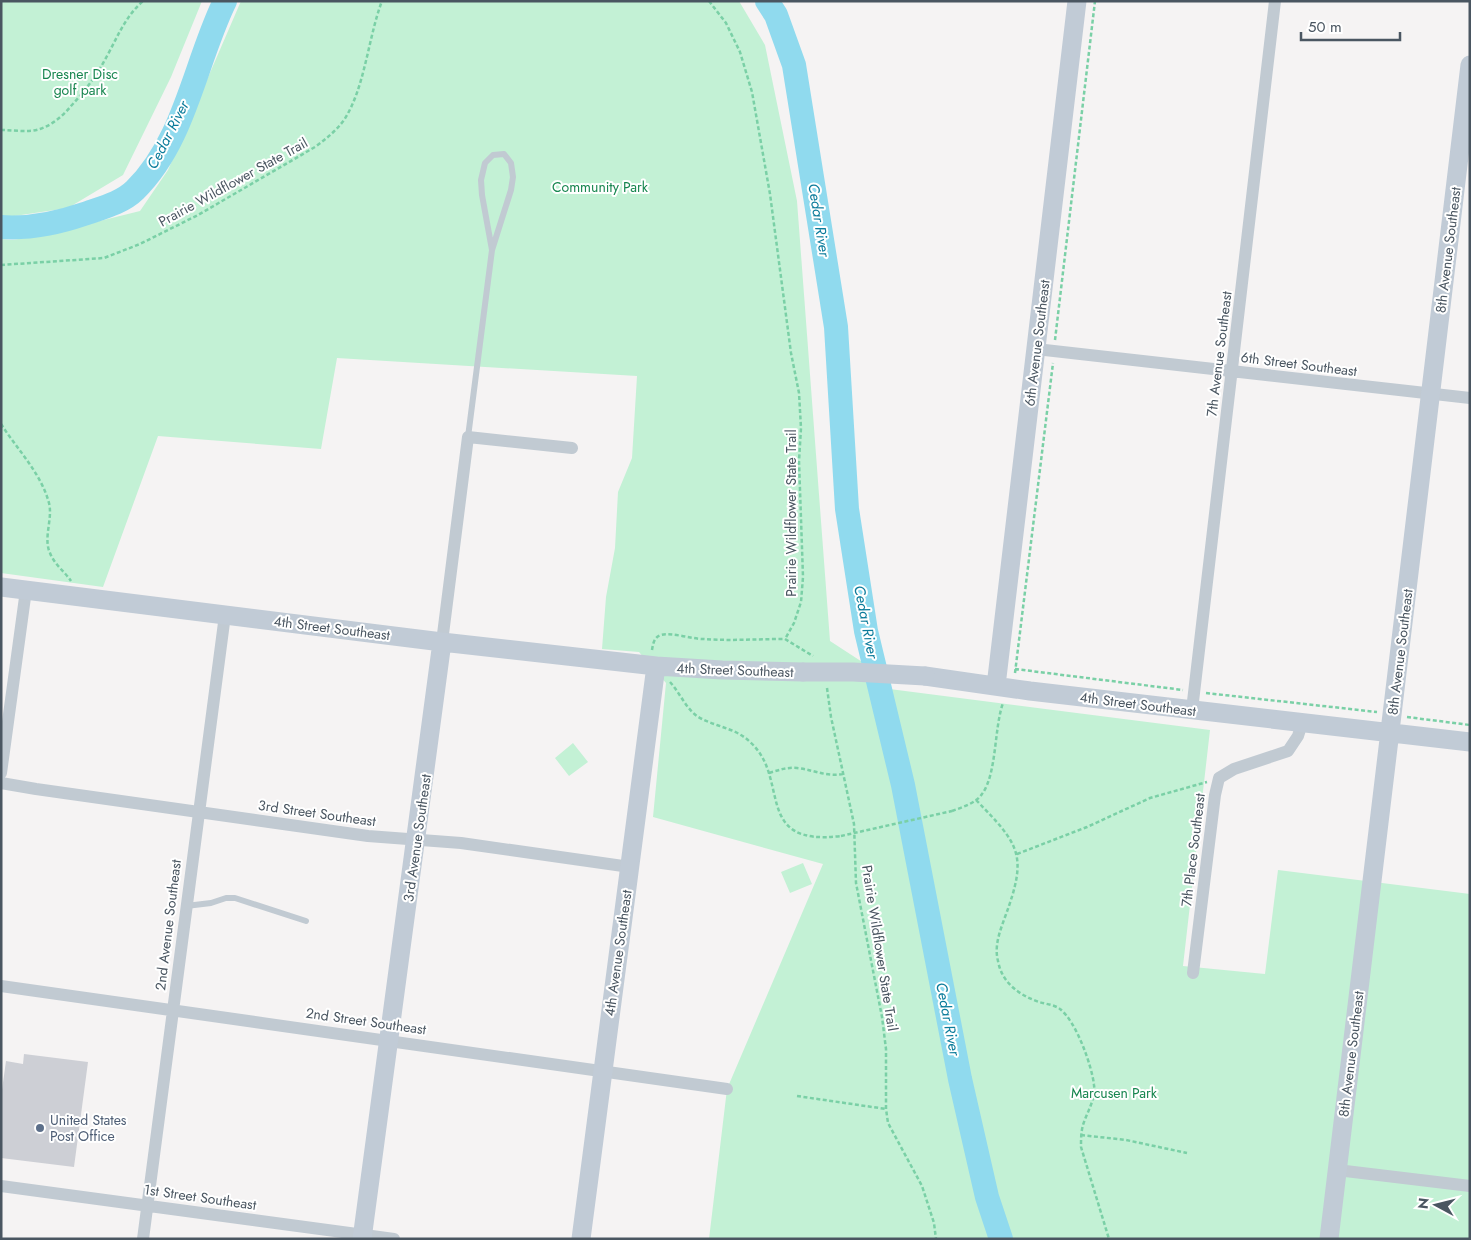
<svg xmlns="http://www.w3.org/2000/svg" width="1471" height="1240" font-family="Jost,sans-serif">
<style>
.green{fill:#c3f1d5}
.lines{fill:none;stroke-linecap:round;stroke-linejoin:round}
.river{stroke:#90daee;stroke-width:24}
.building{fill:#cdcfd5}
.path{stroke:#7ad0a6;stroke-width:2.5;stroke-dasharray:4 2.5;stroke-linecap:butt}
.lane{stroke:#c1cad2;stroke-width:6}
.street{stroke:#c1cad2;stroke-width:12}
.secondary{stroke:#c1cbd6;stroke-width:19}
.path-bridge{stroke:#7ad0a6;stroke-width:2.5;stroke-dasharray:4 2.5;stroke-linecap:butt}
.secondary-bridge{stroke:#c1cbd6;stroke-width:19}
.service-dot{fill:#5c6f8a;stroke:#fff;stroke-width:2}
.labels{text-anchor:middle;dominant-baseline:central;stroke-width:4;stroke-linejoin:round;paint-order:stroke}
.park-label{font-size:14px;fill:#17864f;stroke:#fff}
.street-label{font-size:14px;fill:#4a5661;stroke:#fff}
.service-label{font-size:14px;fill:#4e5e75;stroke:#fff;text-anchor:start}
.water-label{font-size:15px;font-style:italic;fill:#0c7c9b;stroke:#fff}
</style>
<rect width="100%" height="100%" fill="#f5f3f3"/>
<path class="green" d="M1 1H202L171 77 123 175 68 208 1 218Z
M241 1H739L765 45 797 201 830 641 873 669 874 687 1210 730 1183 966 1265 974 1278 870 1470 894V1239H709L727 1089 823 864 653 817 666 683 639 652 602 649 606 597 615 548 618 492 632 458 637 376 337 358 321 449 158 436 103 587 1 573V239L12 240 39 236 140 211 168 170Z
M573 743 588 762 569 776 555 758Z
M803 863 812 884 790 893 781 872Z"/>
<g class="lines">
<path class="river" d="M767 1 776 15 794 65 836 327 847 509 866 631 903 785 960 1079 987 1197 1001 1239
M1 227C29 229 58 223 84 214 101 208 122 203 135 190 185 141 195 62 225 1"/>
</g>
<path class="building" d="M24 1054 88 1062 74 1167 1 1158V1097L6 1061 23 1064Z"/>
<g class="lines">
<path class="path" d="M709 1 726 23 740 52 752 92 770 194 791 353 799 393 801 428 799 461 803 577 801 602 794 623 785 639
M1 130C14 130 28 133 40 129 52 125 63 116 71 106 85 91 97 75 107 56 118 36 125 17 143 1
M1 265 104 258 140 244 198 215 315 147C326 139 336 131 344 120 365 88 368 38 382 1
M1055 340 1095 1
M1 424C17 449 41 473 49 503 53 519 43 538 50 553 54 564 65 572 71 581
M785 639 813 656
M652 650C653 644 654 637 661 635 671 632 692 639 703 639 730 641 757 639 785 639
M1015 669 1183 690
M1015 673 1053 363
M670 682C681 694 687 712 702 719 718 727 737 729 750 742 791 778 752 847 841 836
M827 688 831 717 854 824 856 883 882 1017 886 1049V1109L888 1123 922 1186 934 1223 936 1239
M1206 693 1377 712
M1407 717 1470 725
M769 773C779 770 787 767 797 768 815 770 825 777 844 774
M976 800C1020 845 1028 855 1005 917 1000 931 994 946 998 961 1002 983 1019 995 1039 1002 1046 1004 1055 1005 1060 1009 1076 1021 1092 1066 1094 1085 1096 1099 1087 1112 1083 1125 1081 1132 1081 1140 1081 1147L1109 1239
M952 811C963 807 976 803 982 794 997 774 994 728 1003 703
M1017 854 1087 827 1150 798 1207 782
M797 1096 886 1109
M1081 1135 1126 1140 1187 1153"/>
<path class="lane" d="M468 437 492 250 511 190 513 177 511 163 504 154 493 155 485 163 481 180 482 195 492 250
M186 906 211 903 226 898H235L306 921"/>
<path class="street" d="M1036 349 1470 398
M442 642 468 437 572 448
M1192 710 1275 1
M1 773 26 590
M1 783 36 789 368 836 461 843 630 867
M1193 973 1215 795 1219 778 1234 769 1288 751 1298 736 1302 723
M1 986 727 1089
M1337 1170 1470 1186
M1 1186 394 1239
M143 1239 225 615"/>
<path class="secondary" d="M1 587 442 642 656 666 722 670 803 672
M925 676 1030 691 1470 742
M996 686 1077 1
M362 1239 442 642
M581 1239 656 666
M1329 1239 1470 65"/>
<path class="path-bridge" d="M841 836 952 811"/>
<path class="secondary-bridge" d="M803 672H853L925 676"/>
</g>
<circle class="service-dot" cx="40" cy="1128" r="5"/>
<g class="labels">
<g class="park-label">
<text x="80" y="74">Dresner Disc<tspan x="80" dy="16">golf park</tspan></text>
<text x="600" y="187">Community Park</text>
<text x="1114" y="1093">Marcusen Park</text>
</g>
<g class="street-label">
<text transform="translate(233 182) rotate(-29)">Prairie Wildflower State Trail</text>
<text transform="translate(1448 250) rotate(-83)">8th Avenue Southeast</text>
<text transform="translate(1037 343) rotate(-83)">6th Avenue Southeast</text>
<text transform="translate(1219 354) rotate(-83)">7th Avenue Southeast</text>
<text transform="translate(1299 364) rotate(7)">6th Street Southeast</text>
<text transform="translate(791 513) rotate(-90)">Prairie Wildflower State Trail</text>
<text transform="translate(332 628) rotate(7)">4th Street Southeast</text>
<text transform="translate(1400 652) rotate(-83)">8th Avenue Southeast</text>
<text transform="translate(735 670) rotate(2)">4th Street Southeast</text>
<text transform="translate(1138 704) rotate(7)">4th Street Southeast</text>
<text transform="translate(317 813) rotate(8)">3rd Street Southeast</text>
<text transform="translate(417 838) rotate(-82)">3rd Avenue Southeast</text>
<text transform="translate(1193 850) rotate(-83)">7th Place Southeast</text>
<text transform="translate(168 925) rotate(-83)">2nd Avenue Southeast</text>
<text transform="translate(880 948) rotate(81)">Prairie Wildflower State Trail</text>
<text transform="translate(618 953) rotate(-82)">4th Avenue Southeast</text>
<text transform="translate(366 1021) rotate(8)">2nd Street Southeast</text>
<text transform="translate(1351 1054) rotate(-83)">8th Avenue Southeast</text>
<text transform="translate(200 1197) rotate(8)">1st Street Southeast</text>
</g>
<g class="service-label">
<text x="50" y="1120">United States<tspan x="50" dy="16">Post Office</tspan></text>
</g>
<g class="water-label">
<text transform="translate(168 135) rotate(-63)">Cedar River</text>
<text transform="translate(819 220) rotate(81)">Cedar River</text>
<text transform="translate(866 622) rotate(79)">Cedar River</text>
<text transform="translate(948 1019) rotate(79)">Cedar River</text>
</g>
</g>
<rect width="1471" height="1240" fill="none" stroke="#4a5661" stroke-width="5"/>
<g transform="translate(1436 1205) rotate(277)" stroke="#ffffff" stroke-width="4" paint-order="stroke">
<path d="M0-4L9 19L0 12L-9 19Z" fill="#4a5661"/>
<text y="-8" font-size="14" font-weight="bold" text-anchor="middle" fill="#4a5661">N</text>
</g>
<path d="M1301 32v8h99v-8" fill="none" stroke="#4a5661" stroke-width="2.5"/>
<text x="1308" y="32" font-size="15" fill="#4a5661" stroke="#ffffff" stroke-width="4" paint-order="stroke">50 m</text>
</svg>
